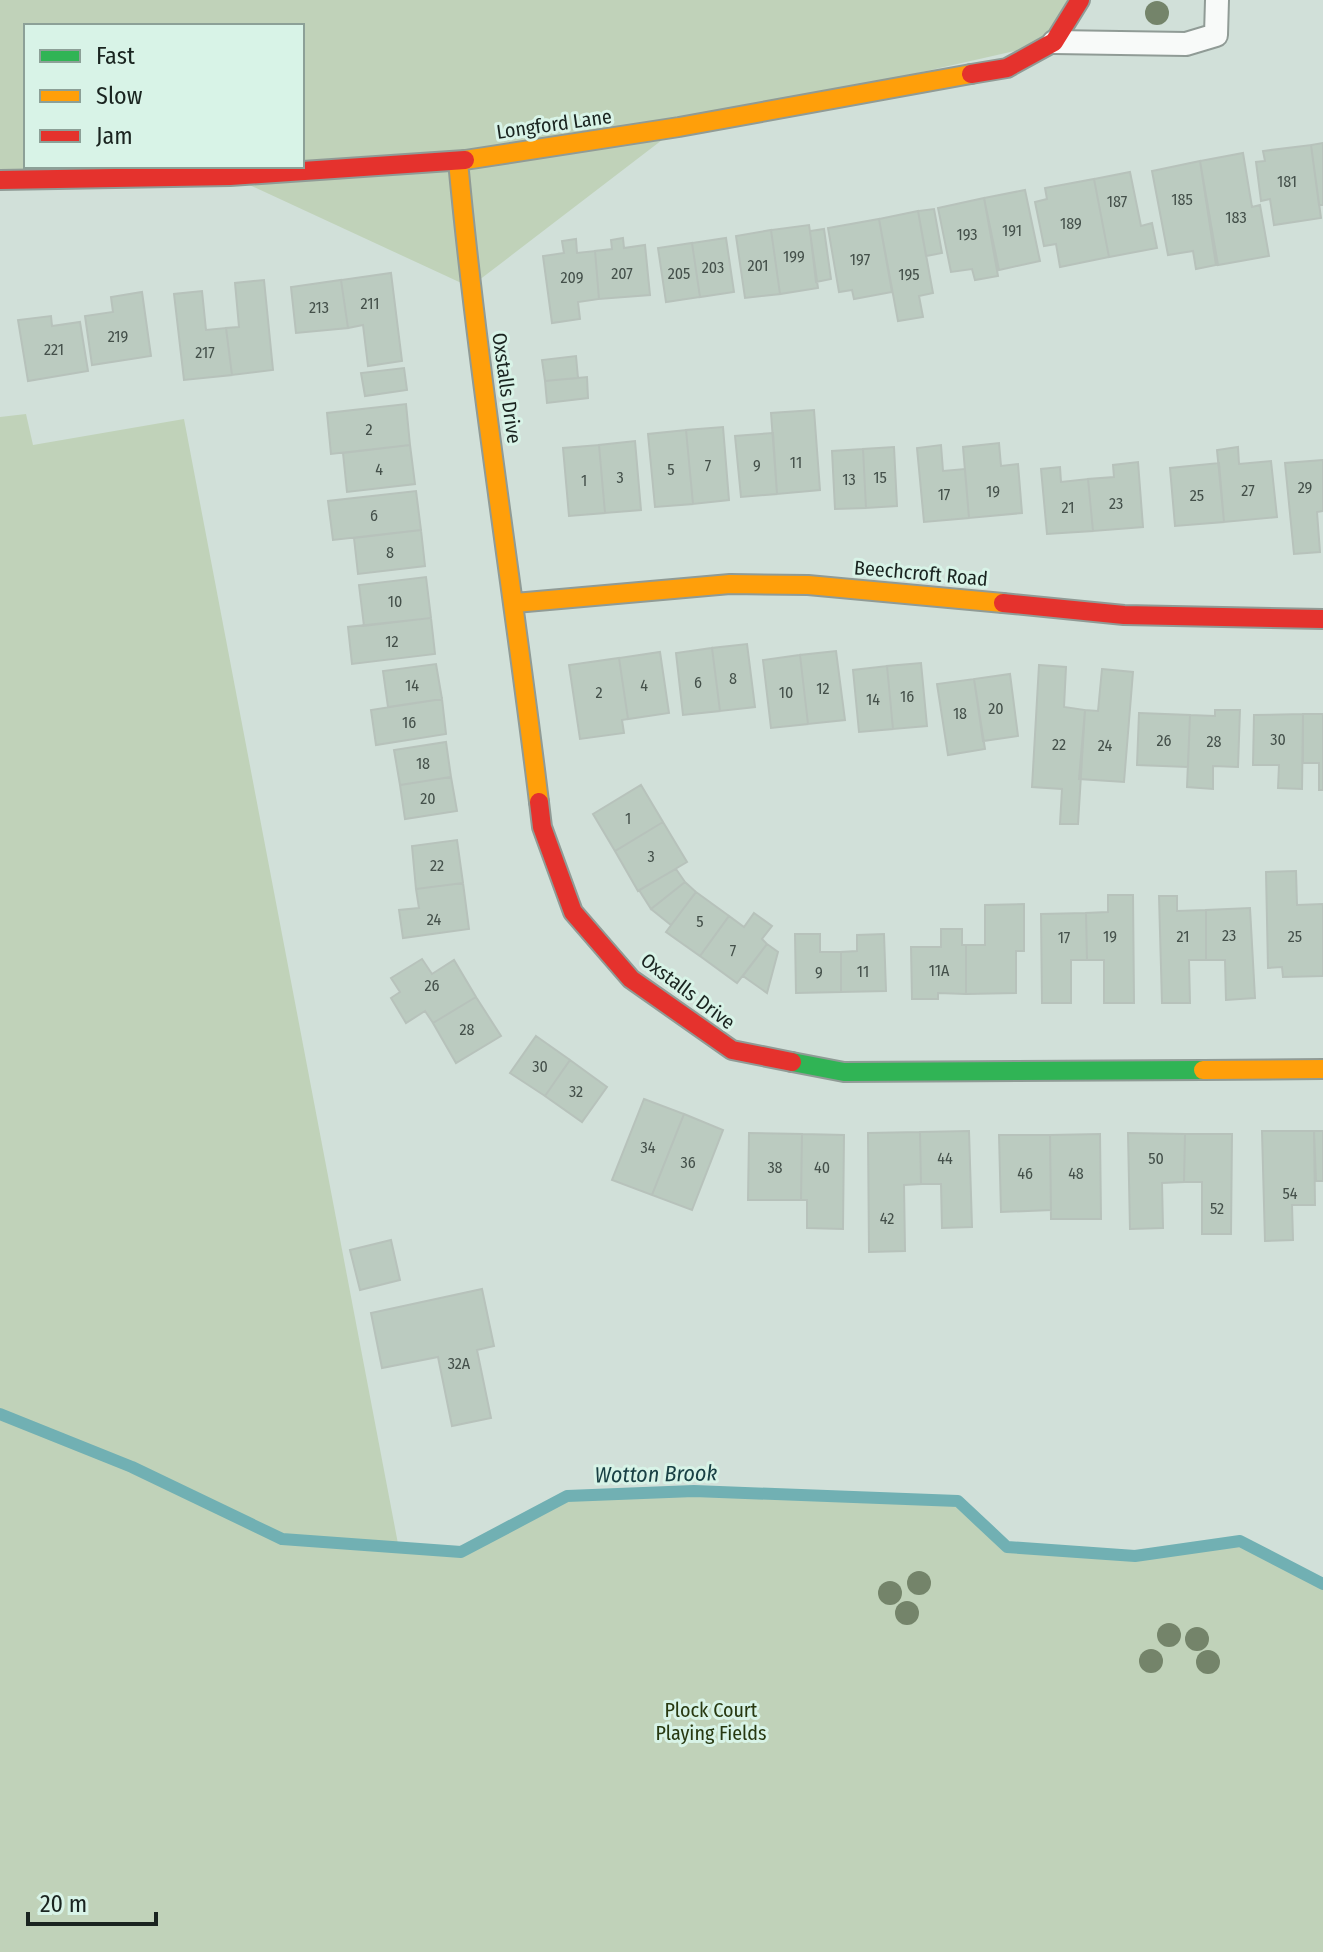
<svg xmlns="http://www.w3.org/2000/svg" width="1323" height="1952" font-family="'Fira Sans Condensed',sans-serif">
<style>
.green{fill:#c0d2b9;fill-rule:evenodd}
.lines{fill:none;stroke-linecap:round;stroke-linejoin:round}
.stream{stroke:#71b0b3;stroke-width:12}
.building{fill:#bbcbc0;stroke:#b7c2bb;stroke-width:2}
.lane-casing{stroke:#909b96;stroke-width:26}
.fast-casing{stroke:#909b96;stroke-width:22}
.slow-casing{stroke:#909b96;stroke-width:22}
.jam-casing{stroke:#909b96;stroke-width:22}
.lane{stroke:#f8faf9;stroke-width:22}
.fast{stroke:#30b455;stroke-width:18}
.slow{stroke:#ff9f0a;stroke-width:18}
.jam{stroke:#e5322d;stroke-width:18}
.tree{fill:#74846a}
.labels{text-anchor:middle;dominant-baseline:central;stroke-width:6;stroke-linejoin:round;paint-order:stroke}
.number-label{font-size:16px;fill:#44504a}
.street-label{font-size:20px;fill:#1a2420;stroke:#d8f3e7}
.park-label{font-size:20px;fill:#273810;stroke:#d8f3e7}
.water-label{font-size:22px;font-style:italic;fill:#194044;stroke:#d8f3e7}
</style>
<rect width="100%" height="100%" fill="#d1e0d9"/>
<path class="green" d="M0 0H1080L1054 42 679 127 470 287 230 176 0 180ZM26 26H302V166H26Z
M26 414 33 445 184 419 399 1549 461 1552 567 1496 694 1491 958 1501 1007 1547 1135 1556 1240 1541 1323 1584V1952H0V417Z"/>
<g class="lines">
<path class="stream" d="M0 1414 132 1467 282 1539 461 1552 567 1496 694 1491 958 1501 1007 1547 1135 1556 1240 1541 1323 1584"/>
</g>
<path class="building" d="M1323 143V205H1319L1311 145Z
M1311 145 1321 218 1274 225 1270 199 1261 201 1256 162 1265 161 1263 151Z
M1243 153 1252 207 1260 205 1269 256 1218 265 1200 161Z
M1200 161 1216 265 1196 269 1193 251 1168 255 1152 171Z
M1130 172 1141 226 1152 223 1157 248 1109 257 1094 179Z
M1094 179 1109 257 1060 267 1056 244 1044 246 1035 202 1047 199 1045 188Z
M1025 190 1040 261 999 270 984 198Z
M984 198 998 276 975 280 972 269 951 272 938 208Z
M934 209 942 253 926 256 918 211Z
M918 211 933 293 919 296 923 317 898 321 879 219Z
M879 219 892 292 854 299 852 290 839 292 828 228Z
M809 225 818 288 780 294 771 230Z
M824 229 831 279 816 282 810 231Z
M771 230 780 294 745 298 736 236Z
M623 238 624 248 645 245 650 295 599 299 595 251 612 249 611 240Z
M726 238 734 292 700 297 692 243Z
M576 239 577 253 595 251 599 299 578 302 580 319 552 323 543 256 564 253 562 241Z
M692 243 700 297 666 302 658 248Z
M391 273 402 361 368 366 363 325 348 328 341 280Z
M264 280 273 370 232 375 226 328 239 327 235 283Z
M341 280 348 328 296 333 291 287Z
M202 291 206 330 226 328 232 375 184 380 174 294Z
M142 292 151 356 92 365 85 316 113 312 111 297Z
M51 316 52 326 80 322 88 371 28 381 18 320Z
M576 356 578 378 545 381 542 360Z
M404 368 407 390 365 396 361 373Z
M587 377 588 398 547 403 545 381Z
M406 404 410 445 331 454 327 413Z
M814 410 820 490 777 494 771 413Z
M723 427 729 500 693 504 686 430Z
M686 430 693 504 655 507 648 434Z
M773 433 777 494 741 497 735 436Z
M635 441 641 510 605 513 599 445Z
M999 443 1001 466 1018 464 1022 513 969 518 963 447Z
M410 445 415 484 347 492 343 453Z
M599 445 605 513 569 516 563 448Z
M941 445 943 471 965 469 969 518 924 522 917 448Z
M894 447 897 506 866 508 863 449Z
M1238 447 1239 464 1271 461 1277 517 1224 522 1217 450Z
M863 449 866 508 835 509 832 451Z
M1323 460V511L1317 512 1320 552 1294 554 1285 463Z
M1138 462 1143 527 1093 531 1088 479 1114 477 1113 465Z
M1219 463 1224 522 1175 526 1170 468Z
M1060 467 1061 482 1088 479 1093 531 1047 534 1041 469Z
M416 491 421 530 333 540 328 501Z
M421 530 425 566 358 574 354 538Z
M426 577 431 618 364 626 359 585Z
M431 618 435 654 352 664 348 627Z
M747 644 755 707 720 711 712 648Z
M712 648 720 711 683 715 676 653Z
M836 651 845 720 808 724 800 655Z
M660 652 669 713 628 719 619 658Z
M800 655 808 724 771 728 763 660Z
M619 658 628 719 622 720 624 733 580 739 569 665Z
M921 663 927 726 893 729 887 666Z
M436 664 442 699 388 707 383 671Z
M1039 665 1066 667 1064 707 1085 710 1078 824H1060L1062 789 1032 787Z
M887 666 893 729 859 732 853 670Z
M1102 669 1133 672 1124 782 1079 779 1085 710 1098 711Z
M1010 674 1018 736 983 741 974 679Z
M974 679 985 749 948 755 937 684Z
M442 699 446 734 376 745 371 710Z
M1215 710H1240L1238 767 1213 766V789L1187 787 1190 715 1215 716Z
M1139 713 1190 715 1188 767 1137 765Z
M1303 714 1302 789 1278 788 1279 765H1253L1254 715Z
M1303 714H1323V790H1319V763H1303Z
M446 742 451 777 400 785 394 750Z
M451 777 457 811 405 819 400 785Z
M641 785 663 822 615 851 593 814Z
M663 822 687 862 638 891 615 851Z
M457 840 463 883 416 889 412 846Z
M676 869 685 882 651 909 639 890Z
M1296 871 1297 905 1323 904V976L1283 977 1282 967 1268 968 1266 872Z
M685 882 696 892 671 925 651 909Z
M463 883 469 929 403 938 399 910 419 908 416 889Z
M696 892 729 916 700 956 666 932Z
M1108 895H1133L1134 1003H1104V960H1087L1086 913 1108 912Z
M1159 896H1177V911L1206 910V960H1189L1190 1003H1162Z
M1024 904V951H1016V993L966 994V945H985V905Z
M1250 908 1255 998 1226 1000 1225 960H1206V910Z
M754 913 772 926 762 939 767 944 737 983 700 956 729 916 744 927Z
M1086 913 1087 960H1071V1003H1042L1041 914Z
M941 929H962V945H966V994L938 993V999H912L911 947H941Z
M795 934H820V952H841V992L796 993Z
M884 934 886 991 841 992V952L857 951V935Z
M767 944 778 952 767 993 743 976Z
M422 959 432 974 454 960 476 997 433 1023 425 1011 406 1023 391 998 400 992 391 978Z
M476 997 501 1036 456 1063 433 1023Z
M536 1036 570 1060 545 1096 510 1073Z
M570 1060 607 1087 582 1122 545 1096Z
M644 1099 684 1114 652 1195 612 1180Z
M684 1114 723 1130 692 1210 652 1195Z
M969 1131 972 1227 942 1228 941 1184H921L920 1132Z
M1262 1131H1314L1315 1205H1292L1293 1240 1265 1241Z
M1314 1131H1323V1181H1316Z
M920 1132 921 1184 904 1185 905 1251 869 1252 868 1133Z
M749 1133 802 1134 801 1200H748Z
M1128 1133 1185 1134 1184 1182 1162 1183 1163 1228 1130 1229Z
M802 1134 844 1135 843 1229 807 1228V1200H801Z
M1100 1134 1101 1219H1051L1050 1135Z
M1185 1134H1232L1231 1234H1202V1182H1184Z
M999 1135H1050L1051 1210 1001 1212Z
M391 1240 400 1280 360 1290 350 1250Z
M482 1289 494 1346 477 1350 491 1418 452 1426 438 1357 382 1368 371 1313Z"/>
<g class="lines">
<defs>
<path id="lane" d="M1054 42 1186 44 1216 35 1217 0"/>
<path id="fast" d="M792 1062 844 1072 1203 1070"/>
<path id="slow" d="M465 160 679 127 971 74
M458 161C478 375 513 588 539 802
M515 603 730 584 808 585 1003 603
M1203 1070 1323 1069"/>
<path id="jam" d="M971 74 1007 68 1054 42 1080 0
M0 180 230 176 465 160
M1003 603 1124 615 1323 619
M539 802 542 827 573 912 631 979 732 1050 792 1062"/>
</defs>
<use href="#lane" class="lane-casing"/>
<use href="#fast" class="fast-casing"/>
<use href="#slow" class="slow-casing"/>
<use href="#jam" class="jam-casing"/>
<use href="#lane" class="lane"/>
<use href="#fast" class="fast"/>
<use href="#slow" class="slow"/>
<use href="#jam" class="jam"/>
</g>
<g class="tree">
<circle cx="1157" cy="13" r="12"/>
<circle cx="919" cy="1583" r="12"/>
<circle cx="890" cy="1593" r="12"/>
<circle cx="907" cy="1613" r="12"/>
<circle cx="1169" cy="1635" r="12"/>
<circle cx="1197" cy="1639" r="12"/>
<circle cx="1151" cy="1661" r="12"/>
<circle cx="1208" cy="1662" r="12"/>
</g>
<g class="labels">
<g class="number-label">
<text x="1287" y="181">181</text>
<text x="1182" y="199">185</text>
<text x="1117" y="201">187</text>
<text x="1236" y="217">183</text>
<text x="1071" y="223">189</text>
<text x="1012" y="230">191</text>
<text x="967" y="234">193</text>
<text x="794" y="256">199</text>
<text x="860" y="259">197</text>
<text x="758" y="265">201</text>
<text x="713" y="267">203</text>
<text x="622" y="273">207</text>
<text x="679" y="273">205</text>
<text x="909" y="274">195</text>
<text x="572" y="277">209</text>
<text x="370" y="303">211</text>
<text x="319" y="307">213</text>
<text x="118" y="336">219</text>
<text x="54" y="349">221</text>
<text x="205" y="352">217</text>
<text x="369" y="429">2</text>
<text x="796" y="462">11</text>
<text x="708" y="465">7</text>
<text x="757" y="465">9</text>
<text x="379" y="469">4</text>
<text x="671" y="469">5</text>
<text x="620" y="477">3</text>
<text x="880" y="477">15</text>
<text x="849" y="479">13</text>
<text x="584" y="480">1</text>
<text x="1305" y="487">29</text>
<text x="1248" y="490">27</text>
<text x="993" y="491">19</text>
<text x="944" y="494">17</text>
<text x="1197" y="495">25</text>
<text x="1116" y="503">23</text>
<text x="1068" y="507">21</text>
<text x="374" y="515">6</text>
<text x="390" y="552">8</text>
<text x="395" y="601">10</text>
<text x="392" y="641">12</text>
<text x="733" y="678">8</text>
<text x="698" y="682">6</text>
<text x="412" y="685">14</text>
<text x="644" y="685">4</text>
<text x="823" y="688">12</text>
<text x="599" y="692">2</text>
<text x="786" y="692">10</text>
<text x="907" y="696">16</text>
<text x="873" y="699">14</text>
<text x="996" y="708">20</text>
<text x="960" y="713">18</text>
<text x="409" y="722">16</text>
<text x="1278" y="739">30</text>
<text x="1164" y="740">26</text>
<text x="1214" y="741">28</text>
<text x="1059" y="744">22</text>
<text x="1105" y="745">24</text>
<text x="423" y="763">18</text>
<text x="428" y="798">20</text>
<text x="628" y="818">1</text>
<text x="651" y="856">3</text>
<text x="437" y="865">22</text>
<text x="434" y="919">24</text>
<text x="700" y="921">5</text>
<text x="1229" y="935">23</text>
<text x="1110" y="936">19</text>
<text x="1183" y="936">21</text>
<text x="1295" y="936">25</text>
<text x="1064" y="937">17</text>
<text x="733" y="950">7</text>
<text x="939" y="970">11A</text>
<text x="863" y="971">11</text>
<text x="819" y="972">9</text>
<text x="432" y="985">26</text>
<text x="467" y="1029">28</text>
<text x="540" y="1066">30</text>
<text x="576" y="1091">32</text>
<text x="648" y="1147">34</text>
<text x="945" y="1158">44</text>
<text x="1156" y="1158">50</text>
<text x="688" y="1162">36</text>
<text x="775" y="1167">38</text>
<text x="822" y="1167">40</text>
<text x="1025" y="1173">46</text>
<text x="1076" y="1173">48</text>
<text x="1290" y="1193">54</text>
<text x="1217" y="1208">52</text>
<text x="887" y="1218">42</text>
<text x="459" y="1363">32A</text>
</g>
<g class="street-label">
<text transform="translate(554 124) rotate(-8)">Longford Lane</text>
<text transform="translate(507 388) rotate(82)">Oxstalls Drive</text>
<text transform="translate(921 573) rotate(5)">Beechcroft Road</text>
<text transform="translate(688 991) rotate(37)">Oxstalls Drive</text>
</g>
<g class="park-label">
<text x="711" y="1710">Plock Court<tspan x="711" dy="23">Playing Fields</tspan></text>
</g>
<g class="water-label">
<text transform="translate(656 1474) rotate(-1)">Wotton Brook</text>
</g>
</g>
<rect x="24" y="24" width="280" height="144" fill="#d8f3e7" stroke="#8ca097" stroke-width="2"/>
<rect x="40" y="50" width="40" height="12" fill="#30b455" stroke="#8ca097" stroke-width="2"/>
<text x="96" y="64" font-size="24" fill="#1a2420">Fast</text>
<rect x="40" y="90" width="40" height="12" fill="#ff9f0a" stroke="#8ca097" stroke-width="2"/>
<text x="96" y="104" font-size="24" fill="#1a2420">Slow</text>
<rect x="40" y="130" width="40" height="12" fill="#e5322d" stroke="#8ca097" stroke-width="2"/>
<text x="96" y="144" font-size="24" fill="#1a2420">Jam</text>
<path d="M28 1912v12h128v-12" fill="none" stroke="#1a2420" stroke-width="4"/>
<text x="40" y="1912" font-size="24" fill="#1a2420" stroke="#d8f3e7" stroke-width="6" paint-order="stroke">20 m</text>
</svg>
